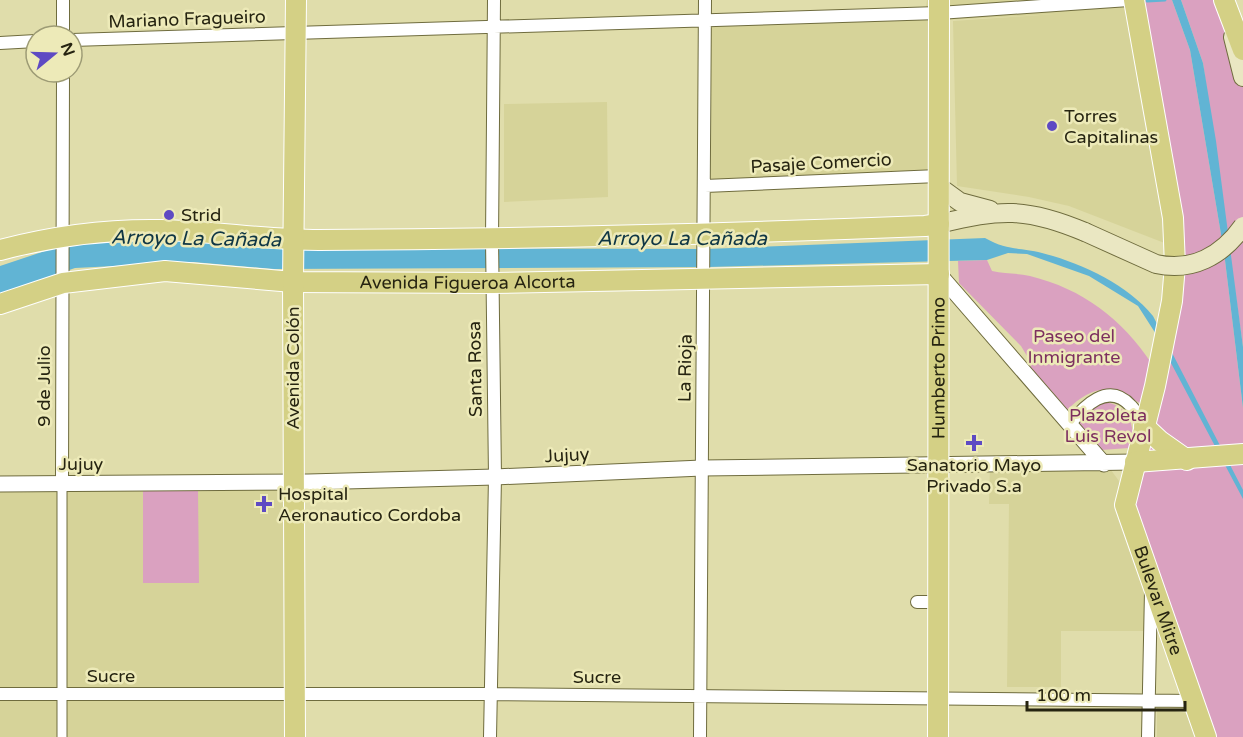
<svg xmlns="http://www.w3.org/2000/svg" width="1243" height="737" font-family="'Varela Round',sans-serif">
<style>
.built{fill:#d6d399}
.green{fill:#daa1c0}
.water{fill:#61b4d4}
.lines{fill:none;stroke-linecap:round;stroke-linejoin:round}
.stream{stroke:#61b4d4;stroke-width:3}
.pedestrian-casing{stroke:#6f6c3e;stroke-width:11}
.minor-casing{stroke:#6f6c3e;stroke-width:14}
.tertiary-casing{stroke:#6f6c3e;stroke-width:17}
.secondary-casing{stroke:#6f6c3e;stroke-width:20}
.primary-casing{stroke:#fff;stroke-width:22}
.pedestrian{stroke:#fff;stroke-width:9}
.minor{stroke:#fff;stroke-width:12}
.tertiary{stroke:#fff;stroke-width:15}
.secondary{stroke:#eae7c2;stroke-width:18}
.primary{stroke:#d4d085;stroke-width:20}
.secondary-bridge-casing{stroke:#6f6c3e;stroke-width:20;stroke-linecap:butt}
.secondary-bridge{stroke:#eae7c2;stroke-width:18}
.poi-dot{fill:#5e4ac3;stroke:#edeab8;stroke-width:2}
.labels{text-anchor:middle;dominant-baseline:central;stroke-width:5;stroke-linejoin:round;paint-order:stroke}
.street-label{font-size:18px;fill:#262411;stroke:#edeab8}
.poi-label{font-size:18px;fill:#262411;stroke:#edeab8;text-anchor:start}
.park-label{font-size:18px;fill:#7d2f5f;stroke:#edeab8}
.water-label{font-size:20px;font-style:italic;fill:#0f3644;stroke:#edeab8}
</style>
<rect width="100%" height="100%" fill="#e0ddab"/>
<path class="built" d="M927 0H1124L1129 11 1167 244 1069 206 1029 197 957 186 953 21 1054 14 929 21 932 171 711 181V24L926 7Z
M607 102 608 197 504 202V104Z
M990 464 1111 470 1119 481 1144 590V631H1061V687H1007L1009 504H989Z
M294 482 293 737H0V484Z
M1157 708 1186 713 1195 737H1157Z"/>
<path class="green" d="M1134 0H1172L1190 50 1224 252 1243 408V737H1206L1126 495 1174 285Z
M1181 0H1224L1243 50V347L1203 63Z
M987 260 992 271C1005 274 1017 273 1030 276 1083 289 1122 319 1152 364L1144 406C1112 384 1094 383 1066 411L1037 385 1027 356 1021 346 959 283 958 261Z
M1103 402C1127 403 1139 428 1129 448L1101 450 1077 422 1088 410Z
M143 490H198L199 583H143Z"/>
<path class="water" d="M1172 0H1181L1203 63 1216 141 1243 347V408L1224 252 1190 50Z
M985 238C1008 251 1019 247 1042 253 1081 263 1127 284 1153 316L1243 490V499L1154 331 1138 306 1089 276 1027 254 1008 253 987 260 708 267 274 269 193 262 75 268 0 294V266L57 247 75 244 191 239 271 248 707 249Z"/>
<g class="lines">
<path class="stream" d="M1147 1 1165 0"/>
<defs>
<path id="pedestrian" d="M62 737V484"/>
<path id="minor" d="M63 36V0
M72 40 939 13 1129 0
M0 43 36 41
M705 186 938 176
M1069 425C1084 406 1108 381 1131 406 1137 412 1139 420 1144 426
M62 484 63 72
M917 602H938
M0 694H490L1194 701
M490 737 495 477 492 239 494 0
M700 737 705 0
M1148 737 1151 591"/>
<path id="tertiary" d="M939 274 1104 464
M0 484 308 482 495 477 702 468 1135 462"/>
<path id="secondary" d="M1233 37 1243 77
M938 186 960 202 990 210
M939 224C1000 209 1026 207 1085 232"/>
<g id="primary">
<path id="s1" d="M1134 0 1173 218 1175 265 1172 301 1155 386 1125 505 1206 737"/>
<path d="M1224 0 1243 50"/>
<path d="M0 250C53 236 106 229 161 230 214 231 266 240 319 240 521 239 723 234 925 226L939 224"/>
<path id="s2" d="M0 304 63 283 165 271 293 282 492 283 939 274"/>
<path d="M1144 426 1160 441 1187 460"/>
<path d="M1135 462 1243 454"/>
<path d="M295 737 293 282 296 0"/>
<path id="s3" d="M938 737 939 0"/>
</g>
</defs>
<use href="#pedestrian" class="pedestrian-casing"/>
<use href="#minor" class="minor-casing"/>
<use href="#tertiary" class="tertiary-casing"/>
<use href="#secondary" class="secondary-casing"/>
<use href="#primary" class="primary-casing"/>
<use href="#pedestrian" class="pedestrian"/>
<use href="#minor" class="minor"/>
<use href="#tertiary" class="tertiary"/>
<use href="#secondary" class="secondary"/>
<use href="#primary" class="primary"/>
<defs>
<path id="secondary-bridge" d="M1085 232 1156 264C1192 272 1222 256 1243 226"/>
</defs>
<use href="#secondary-bridge" class="secondary-bridge-casing"/>
<use href="#secondary-bridge" class="secondary-bridge"/>
</g>
<g class="poi-dot">
<circle cx="1052" cy="126" r="6"/>
<circle cx="169" cy="215" r="6"/>
<path d="M971 434h6v6h6v6h-6v6h-6v-6h-6v-6h6z"/>
<path d="M261 495h6v6h6v6h-6v6h-6v-6h-6v-6h6z"/>
</g>
<g class="labels">
<g class="street-label">
<text transform="translate(187 19) rotate(-2)">Mariano Fragueiro</text>
<text transform="translate(821 163) rotate(-3)">Pasaje Comercio</text>
<text stroke="none"><textPath href="#s2" startOffset="472">Avenida Figueroa Alcorta</textPath></text>
<text transform="translate(293 368) rotate(-90)">Avenida Colón</text>
<text transform="translate(685 368) rotate(-89)">La Rioja</text>
<text stroke="none"><textPath href="#s3" startOffset="369">Humberto Primo</textPath></text>
<text transform="translate(475 369) rotate(-91)">Santa Rosa</text>
<text transform="translate(44 386) rotate(-90)">9 de Julio</text>
<text transform="translate(567 455) rotate(-3)">Jujuy</text>
<text x="81" y="464">Jujuy</text>
<text stroke="none"><textPath href="#s1" startOffset="615">Bulevar Mitre</textPath></text>
<text x="111" y="676">Sucre</text>
<text x="597" y="677">Sucre</text>
</g>
<g class="poi-label">
<text x="1064" y="116">Torres<tspan x="1064" dy="21">Capitalinas</tspan></text>
<text x="181" y="215">Strid</text>
<text x="974" y="465" text-anchor="middle">Sanatorio Mayo<tspan x="974" dy="21">Privado S.a</tspan></text>
<text x="278" y="494">Hospital<tspan x="278" dy="21">Aeronautico Cordoba</tspan></text>
</g>
<g class="park-label">
<text x="1074" y="336">Paseo del<tspan x="1074" dy="21">Inmigrante</tspan></text>
<text x="1108" y="415">Plazoleta<tspan x="1108" dy="21">Luis Revol</tspan></text>
</g>
<g class="water-label">
<text transform="translate(196 239) rotate(1)">Arroyo La Cañada</text>
<text x="682" y="239">Arroyo La Cañada</text>
</g>
</g>
<g transform="translate(54 54) rotate(71)"><circle r="28" fill="#edeab8" stroke="#9d9b75" stroke-width="1.5"/>
<path d="M0-4.5L10 22L0 15L-10 22Z" fill="#5e4ac3"/>
<text y="-9" font-size="16" font-weight="bold" text-anchor="middle" fill="#262411">N</text>
</g>
<path d="M1027 701v9h158v-9" fill="none" stroke="#262411" stroke-width="3"/>
<text x="1036" y="701" font-size="18" fill="#262411" stroke="#edeab8" stroke-width="4.5" paint-order="stroke">100 m</text>
</svg>
